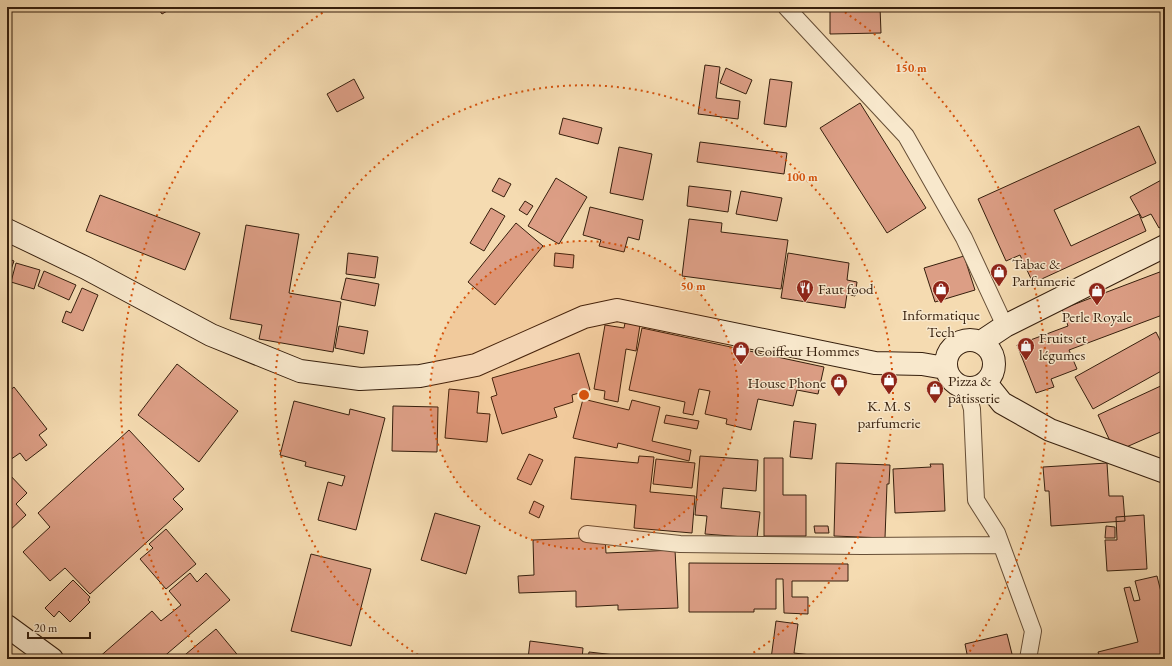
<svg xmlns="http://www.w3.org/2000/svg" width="1172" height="666" font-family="'EB Garamond',serif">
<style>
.building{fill:#dc9e85;stroke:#361f0d}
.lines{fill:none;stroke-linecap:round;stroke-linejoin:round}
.street-casing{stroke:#664e36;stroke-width:18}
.secondary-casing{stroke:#361f0d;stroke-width:24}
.street{stroke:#f8e8cc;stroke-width:16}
.secondary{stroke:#f8e8cc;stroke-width:22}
.ring{fill:none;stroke:#d6530c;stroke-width:2;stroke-dasharray:2 4}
.labels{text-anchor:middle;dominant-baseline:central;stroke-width:3;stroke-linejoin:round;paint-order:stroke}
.poi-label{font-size:15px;fill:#361f0d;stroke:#f8e8cc;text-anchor:start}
.centre{fill:#d6530c;stroke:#f8e8cc;stroke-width:2}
.ring-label{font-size:12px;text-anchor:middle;font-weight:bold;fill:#d6530c;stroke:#f8e8cc;stroke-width:3;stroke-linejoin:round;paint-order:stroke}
</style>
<rect width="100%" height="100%" fill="#f5dbb1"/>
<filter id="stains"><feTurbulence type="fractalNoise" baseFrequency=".005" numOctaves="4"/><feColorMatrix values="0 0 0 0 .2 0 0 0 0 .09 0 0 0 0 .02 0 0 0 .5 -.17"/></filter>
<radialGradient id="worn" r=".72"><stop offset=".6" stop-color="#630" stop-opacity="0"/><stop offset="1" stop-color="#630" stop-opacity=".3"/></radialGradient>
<path class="building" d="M157 7H174L162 14Z
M830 7H880L881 33 830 34Z
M705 65 720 67 716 98 740 101 738 119 698 114Z
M726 68 752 80 746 94 720 83Z
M354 79 364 98 337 112 327 94Z
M770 79 792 82 786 127 764 124Z
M860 103 926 208 887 233 820 128Z
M563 118 602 128 598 144 559 134Z
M1139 126 1156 163 1054 210 1071 246 1139 214 1146 231 1033 283 1020 255 1006 261 978 199Z
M700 142 787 153 784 174 697 162Z
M619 147 652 154 643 200 610 193Z
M499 178 511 184 504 197 492 191Z
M556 178 587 197 559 244 528 226Z
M1165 178V225L1159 228 1151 214 1142 218 1130 197Z
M689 186 731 191 728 212 687 206Z
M741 191 782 198 777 221 736 214Z
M100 195 200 233 185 270 86 231Z
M525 201 533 206 527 215 519 210Z
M590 207 643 220 639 240 628 237 624 252 599 246 601 240 583 235Z
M491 208 505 216 484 251 470 243Z
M689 219 722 223 721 232 788 240 781 289 682 276Z
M516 223 543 246 495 305 468 282Z
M246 225 299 234 289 293 341 302 333 352 259 339 262 325 230 319Z
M348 253 378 257 375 278 346 274Z
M555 253 574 255 573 268 554 266Z
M788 253 849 263 847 280 857 282 855 296 847 294 845 308 781 298Z
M964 256 975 290 935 302 924 268Z
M7 258 14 261 7 281Z
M16 263 40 270 34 289 11 282Z
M1165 270V314L1069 350 1077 369 1051 379 1054 387 1036 393 1017 345 1068 326 1062 309Z
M44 271 76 285 69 300 38 286Z
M346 278 379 284 375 306 341 299Z
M82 288 98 295 83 331 62 322 66 311 71 313Z
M625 323 640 325 636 351 626 349 618 402 604 399 605 391 594 389 605 325 624 328Z
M339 326 368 331 364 354 335 348Z
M642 328 824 367 818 394 797 390 793 406 758 399 751 430 726 424 727 419 705 414 710 391 699 389 693 415 683 413 685 402 629 390Z
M1156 332 1161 342 1165 339V369L1093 409 1075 377Z
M579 353 590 390 572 395 573 402 554 408 557 417 502 434 491 397 497 395 492 378Z
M177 364 238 411 199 462 138 415Z
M1165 384V430L1115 452 1098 415Z
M14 387 47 429 39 435 47 445 26 461 20 453 7 462V393Z
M449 389 479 392 477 413 490 414 487 442 445 438Z
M583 399 629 410 632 400 660 407 652 441 691 450 689 461 618 443 617 448 573 438Z
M294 401 349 415 350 409 385 418 356 530 318 520 328 482 342 486 345 476 305 466 306 462 280 455Z
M393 406 438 407 437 452 392 451Z
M666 415 699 421 697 429 664 423Z
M794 421 816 424 812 459 790 457Z
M129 430 184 489 173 499 183 509 90 594 65 568 50 581 23 552 50 527 38 513Z
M529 454 543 460 531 485 517 479Z
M639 456 654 457 650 492 695 496 692 533 634 528 636 505 571 499 575 457 638 463Z
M700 456 758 460 756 491 723 488 721 508 760 512 757 538 705 534 707 516 695 515Z
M764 458H783V495H806V536H764Z
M656 459 695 463 692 488 653 484Z
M836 463 890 465 889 484H887L885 538 834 536Z
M1107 463 1109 496H1123L1125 521 1051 526 1049 491H1045L1043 467Z
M930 464H943L945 511 895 513 893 469 931 467Z
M7 472 27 493 16 504 26 515 7 533Z
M534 501 544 506 539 518 529 513Z
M435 513 480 526 466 574 421 560Z
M1144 515 1147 569 1107 571 1105 540H1117L1116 517Z
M814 526H828L829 533H815Z
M1106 526 1115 527V538H1105Z
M166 529 196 564 166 589 140 559 153 548 149 544Z
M605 537 606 553 675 550 678 608 618 610V605L576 607V591L519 593 518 576 534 575 533 540Z
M311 554 371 569 351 646 291 631Z
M689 563 848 564V581H792V597H808V614L784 613 783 579H776V609H754V612H689Z
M190 573 197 582 206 573 230 600 161 659H97L152 611 161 621 181 605 169 591Z
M1157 576 1163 600H1165V659H1100L1098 652 1138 642 1124 588 1130 587 1134 601 1140 600 1135 581Z
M73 580 90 597 88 600 90 602 70 622 59 611 54 617 45 608Z
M776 621 798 624 794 653 811 655 810 659H771Z
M216 629 241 659H180Z
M1007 634 1013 658 1008 659H968L965 644Z
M530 641 583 648 582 659H528Z
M589 652 624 656V659H588Z"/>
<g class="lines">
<defs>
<path id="street" d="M786 7 906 136 964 238 1005 326
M966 389 972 409 976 500 997 533 1033 631 1028 659
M587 534 680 544 863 546 1001 545"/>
<path id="secondary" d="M7 230 86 268 211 335 300 371 360 379 420 376 476 365 584 317 617 310 875 363 922 364 945 368
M946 364a24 24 0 1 1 48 0a24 24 0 1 1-48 0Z
M981 342 1005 326 1165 246
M986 383 1002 403 1050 430 1165 472
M7 626 52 659"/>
</defs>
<use href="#street" class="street-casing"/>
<use href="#secondary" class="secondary-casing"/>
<use href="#street" class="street"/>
<use href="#secondary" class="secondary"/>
</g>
<circle cx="584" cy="395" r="154" fill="#d6530c" fill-opacity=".12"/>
<g class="ring">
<circle cx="584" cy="395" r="154"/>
<path d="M423 658A309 309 0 1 1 745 658"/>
<path d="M202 657A463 463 0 0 1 328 9M840 9A463 463 0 0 1 966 657"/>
</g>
<defs>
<symbol id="shop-pin" viewBox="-11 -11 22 30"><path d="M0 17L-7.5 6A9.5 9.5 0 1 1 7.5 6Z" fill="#8f2418" stroke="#f8e8cc"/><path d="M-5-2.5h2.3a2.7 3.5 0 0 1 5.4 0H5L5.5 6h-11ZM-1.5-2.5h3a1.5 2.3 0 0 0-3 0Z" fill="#fff"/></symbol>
<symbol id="restaurant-pin" viewBox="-11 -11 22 30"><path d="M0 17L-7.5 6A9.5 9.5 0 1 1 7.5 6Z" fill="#8f2418" stroke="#f8e8cc"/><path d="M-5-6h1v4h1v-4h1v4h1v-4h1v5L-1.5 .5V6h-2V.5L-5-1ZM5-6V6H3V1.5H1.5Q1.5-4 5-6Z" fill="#fff"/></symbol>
</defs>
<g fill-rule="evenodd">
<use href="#shop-pin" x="989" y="262" width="20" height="27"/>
<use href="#restaurant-pin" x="795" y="278" width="20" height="27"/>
<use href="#shop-pin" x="931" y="279" width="20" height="27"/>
<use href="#shop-pin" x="1087" y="281" width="20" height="27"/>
<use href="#shop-pin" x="1016" y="336" width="20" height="27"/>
<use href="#shop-pin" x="731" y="340" width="20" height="27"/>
<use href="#shop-pin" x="879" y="370" width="20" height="27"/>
<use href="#shop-pin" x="829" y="372" width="20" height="27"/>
<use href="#shop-pin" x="925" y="379" width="20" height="27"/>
</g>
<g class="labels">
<g class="poi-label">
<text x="1012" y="263">Tabac &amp;<tspan x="1012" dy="17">Parfumerie</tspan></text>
<text x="818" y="288">Faut food</text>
<text x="941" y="314" text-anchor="middle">Informatique<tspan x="941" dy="17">Tech</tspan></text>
<text x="1097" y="316" text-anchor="middle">Perle Royale</text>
<text x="1039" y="337">Fruits et<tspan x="1039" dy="17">légumes</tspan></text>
<text x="754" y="350">Coiffeur Hommes</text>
<text x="948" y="380">Pizza &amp;<tspan x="948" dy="17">pâtisserie</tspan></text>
<text x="826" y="382" text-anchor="end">House Phone</text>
<text x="889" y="405" text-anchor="middle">K. M. S<tspan x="889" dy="17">parfumerie</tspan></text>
</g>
</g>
<circle cx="584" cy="395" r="6" class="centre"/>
<g class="ring-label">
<text x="911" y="72">150 m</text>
<text x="802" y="181">100 m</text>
<text x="693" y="290">50 m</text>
</g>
<rect width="1172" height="666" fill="none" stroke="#f5dbb1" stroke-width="24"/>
<rect x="8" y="8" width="1156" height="650" fill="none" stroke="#361f0d" stroke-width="2"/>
<rect x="12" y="12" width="1148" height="642" fill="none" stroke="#361f0d"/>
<path d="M28 632v6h62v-6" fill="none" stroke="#361f0d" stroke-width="2"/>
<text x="34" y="632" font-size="12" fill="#361f0d" stroke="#f8e8cc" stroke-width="3" paint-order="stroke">20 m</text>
<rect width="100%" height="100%" filter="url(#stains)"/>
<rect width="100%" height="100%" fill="url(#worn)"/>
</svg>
